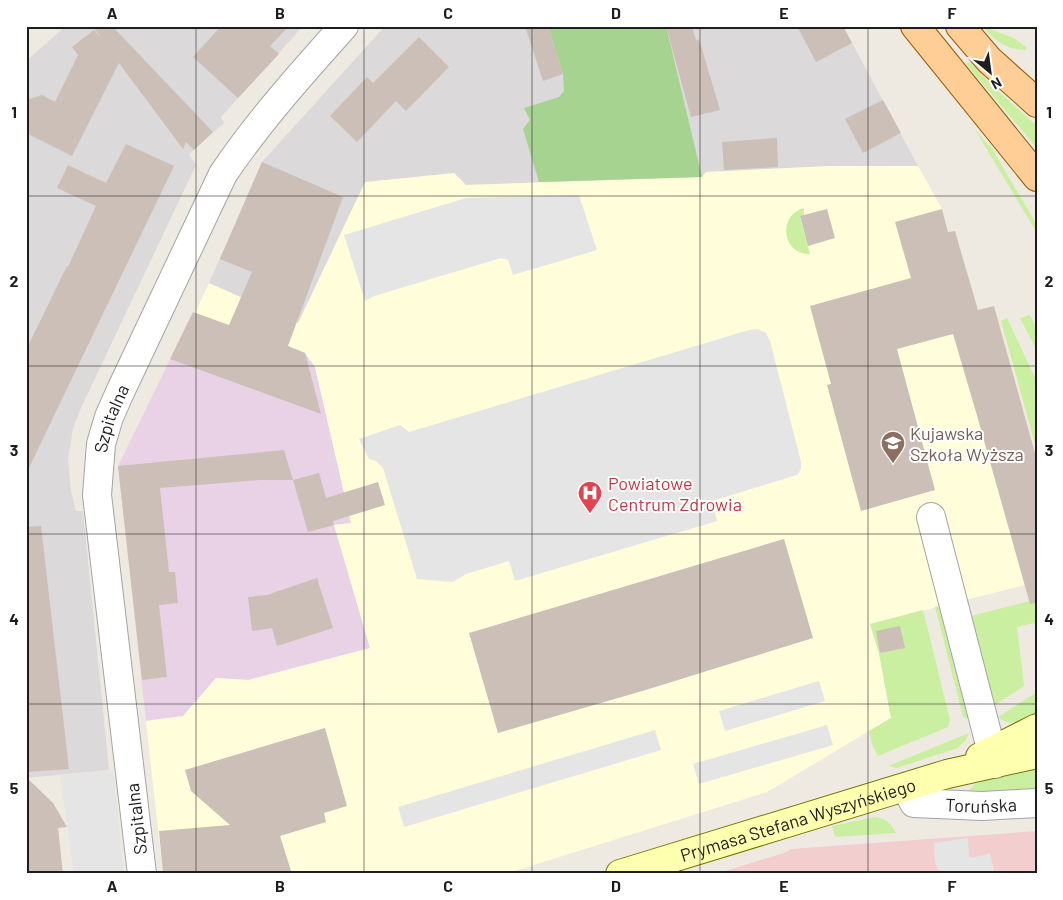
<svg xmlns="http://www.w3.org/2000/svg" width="1063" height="900" font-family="Barlow,sans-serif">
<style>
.residential{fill:#dbd9d9}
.commercial{fill:#f2cece}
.industrial{fill:#e9d2e6}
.education{fill:#fffdda}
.grass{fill:#cbefa1}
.forest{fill:#a7d391}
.parking{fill:#e5e5e5}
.building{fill:#cbbfb7}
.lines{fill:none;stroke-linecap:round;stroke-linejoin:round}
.street-casing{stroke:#a4a4a4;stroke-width:30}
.secondary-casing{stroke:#6f7700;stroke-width:30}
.primary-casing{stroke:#955d00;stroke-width:30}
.street{stroke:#fff;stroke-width:28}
.secondary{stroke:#feffaf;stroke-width:28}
.primary{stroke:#ffcd96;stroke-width:28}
.grid{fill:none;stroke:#1d1d1d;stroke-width:1;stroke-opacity:0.55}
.labels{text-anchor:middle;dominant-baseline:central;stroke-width:4;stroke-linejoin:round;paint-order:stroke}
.street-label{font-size:18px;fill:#1d1d1d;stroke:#fff}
.education-label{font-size:18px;fill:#785e54;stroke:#fff;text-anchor:start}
.health-label{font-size:18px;fill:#be3a42;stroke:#fff;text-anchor:start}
.neatline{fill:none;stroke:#1d1d1d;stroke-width:2}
.grid-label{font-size:16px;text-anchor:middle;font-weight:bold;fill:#1d1d1d}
</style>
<rect width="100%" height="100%" fill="#efeae1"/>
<path class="residential" d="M66 26H303L221 117 224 123 189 154 196 165 80 410 73 429 68 458 71 492 76 511H83L109 770 26 778V61Z
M385 26H843L918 166H830L706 172 702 177 466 185 454 173 301 319 298 323 209 283 262 162Z"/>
<path class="commercial" d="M1037 831V874H726L725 871 787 852 791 849Z"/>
<path class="industrial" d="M193 313 305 353 315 367 351 523 334 525 370 648 248 680 216 678 183 716 146 721 118 466Z"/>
<path class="education" d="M830 166H918L942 209 948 232 955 231 978 310 994 306 1037 460V582L870 624 879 653 891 718 767 792 505 874H163L146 721 183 716 216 678 248 680 370 648 334 525 351 523 315 367 305 353 195 313 209 283 298 323 365 182 454 173 466 185 702 177 706 172Z"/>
<path class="grass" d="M982 26 1014 38 1026 47V50C1006 50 994 40 982 26Z
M970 62 998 91 1037 126V148L966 64Z
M974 128 988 145H990L1037 225V233Z
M804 208V215L800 217 810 254C782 255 777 215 804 208Z
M1030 315 1037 329V351L1020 318Z
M1007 318 1037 382V451L1001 321Z
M1037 599V634L1034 623 1017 627 1024 686 990 708 967 617Z
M942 605 971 718 967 719 963 716 935 607Z
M923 610 950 720 948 727 878 756 873 747 869 731 891 718 879 653 870 624Z
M1037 692V714C1023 721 1011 728 998 717Z
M969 733 966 740 958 748 897 768 888 766Z
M1037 765V794L970 793 969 790 975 784Z
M874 817C886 818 891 823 896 833L835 837 832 826Z"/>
<path class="forest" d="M548 26H666L702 177 539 182 523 129 530 120 524 108 559 97 564 91 563 74Z"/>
<path class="parking" d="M579 195 597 250 513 275 508 260 501 258 374 296 365 301 344 235 466 198Z
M758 329 766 333 770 341 801 462V469L797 475 712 501 717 521 515 581 509 561 466 574 453 582 417 579 383 468 376 461 369 459 359 439 400 425 409 432 749 330Z
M819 681 825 701 725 731 719 711Z
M827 725 833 745 699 784 693 764Z
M655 730 661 750 404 827 398 807Z
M113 770 124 874H74L60 775Z
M968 838 969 856 972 858 990 853 995 874H940L935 862 934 843Z"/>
<path class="building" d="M93 26H112L213 132 194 150 186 142 183 149 119 63 72 156 26 133V100L42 95 55 102 78 55 72 47 94 30 101 38Z
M221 26H289L270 46 279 54 238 98 193 57Z
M525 26H548L563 74 543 81Z
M666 26H692L696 41 699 39 720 110 691 117Z
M797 26H843L852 43 816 62Z
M419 37 449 67 406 111 396 101 357 142 330 116 367 77 373 83Z
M883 100 901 133 863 153 845 119Z
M777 138 778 167 724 170 722 142Z
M126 144 174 166 26 474V350L67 266 68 267 96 206 57 188 68 165 106 183Z
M262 162 343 197 288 346 305 353 321 414 170 359 193 312 229 325 252 272 220 259Z
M827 209 835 238 808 246 800 216Z
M942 209 948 232 955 231 978 310 994 306 1037 460V603L1030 604 976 412 953 334 897 349 935 490 861 511 827 385 831 384 810 306 911 278 895 222Z
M284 450 293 480H259L160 488 169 572H175L178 603 159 605 167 677 142 680 118 466Z
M319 473 326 498 378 482 385 505 333 521 334 525 308 532 293 480Z
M41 526 69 769 26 772V527Z
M784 539 813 638 649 689 498 733 469 633Z
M317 578 333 628 277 646 272 628 252 631 248 597 267 595Z
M900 626 905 648 880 653 876 631Z
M325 728 347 806 324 813 326 822 280 836 292 874H163L159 831 230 825 191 791 185 770Z
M26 777 53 803 67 827 58 828 63 874H26Z"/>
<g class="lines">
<defs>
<g id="street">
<path d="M931 517 995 764"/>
<path id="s1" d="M906 787 914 803 982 806 1037 803"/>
<path id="s2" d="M142 874 97 495 101 444 109 417 121 390 223 174C259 121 301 74 344 26"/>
</g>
<g id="secondary">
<path d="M980 757 1037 728"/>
<path id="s3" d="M620 874 947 774 1037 754"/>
</g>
<path id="primary" d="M915 26 1037 177
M960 26 989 60 1037 103"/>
</defs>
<use href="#street" class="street-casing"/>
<use href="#secondary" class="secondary-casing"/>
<use href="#primary" class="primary-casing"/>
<use href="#street" class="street"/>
<use href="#secondary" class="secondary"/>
<use href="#primary" class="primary"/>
</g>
<path class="grid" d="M196 26V874M364 26V874M532 26V874M700 26V874M868 26V874M26 196H1037M26 366H1037M26 534H1037M26 704H1037"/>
<defs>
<symbol id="university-pin" viewBox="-11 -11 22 30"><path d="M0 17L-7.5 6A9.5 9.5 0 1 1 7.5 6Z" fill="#8d6e63" stroke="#fff"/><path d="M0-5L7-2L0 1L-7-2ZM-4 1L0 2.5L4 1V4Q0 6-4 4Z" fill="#fff"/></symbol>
<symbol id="hospital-pin" viewBox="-11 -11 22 30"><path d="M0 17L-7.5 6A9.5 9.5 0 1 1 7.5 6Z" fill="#e0444e" stroke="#fff"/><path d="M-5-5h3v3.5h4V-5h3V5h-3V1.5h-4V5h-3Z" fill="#fff"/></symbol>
</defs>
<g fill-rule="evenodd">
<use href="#university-pin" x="879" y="429" width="28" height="38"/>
<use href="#hospital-pin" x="576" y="479" width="28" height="38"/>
</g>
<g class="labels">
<g class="street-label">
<text stroke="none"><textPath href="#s2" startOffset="460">Szpitalna</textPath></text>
<text stroke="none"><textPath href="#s1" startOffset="85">Toruńska</textPath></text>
<text transform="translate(136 819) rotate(-97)">Szpitalna</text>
<text stroke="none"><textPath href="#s3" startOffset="186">Prymasa Stefana Wyszyńskiego</textPath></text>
</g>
<g class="education-label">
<text x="910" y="433">Kujawska<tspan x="910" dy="21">Szkoła Wyższa</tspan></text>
</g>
<g class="health-label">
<text x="608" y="483">Powiatowe<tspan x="608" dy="21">Centrum Zdrowia</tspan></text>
</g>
</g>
<rect width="1063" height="900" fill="none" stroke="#ffffff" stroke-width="55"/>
<g transform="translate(990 72) rotate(151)" stroke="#ffffff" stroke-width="4" paint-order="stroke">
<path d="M0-4L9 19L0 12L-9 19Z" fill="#1d1d1d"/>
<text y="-8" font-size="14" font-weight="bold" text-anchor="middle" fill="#1d1d1d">N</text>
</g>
<rect x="28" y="28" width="1008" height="844" class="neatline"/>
<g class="grid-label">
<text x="112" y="19">A</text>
<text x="280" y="19">B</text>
<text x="448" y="19">C</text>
<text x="616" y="19">D</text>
<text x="784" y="19">E</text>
<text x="952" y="19">F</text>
<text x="14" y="118">1</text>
<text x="1049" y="118">1</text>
<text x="14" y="287">2</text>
<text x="1049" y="287">2</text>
<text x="14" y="456">3</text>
<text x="1049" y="456">3</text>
<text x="14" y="625">4</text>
<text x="1049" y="625">4</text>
<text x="14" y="794">5</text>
<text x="1049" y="794">5</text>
<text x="112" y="892">A</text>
<text x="280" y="892">B</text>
<text x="448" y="892">C</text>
<text x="616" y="892">D</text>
<text x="784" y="892">E</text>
<text x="952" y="892">F</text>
</g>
</svg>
